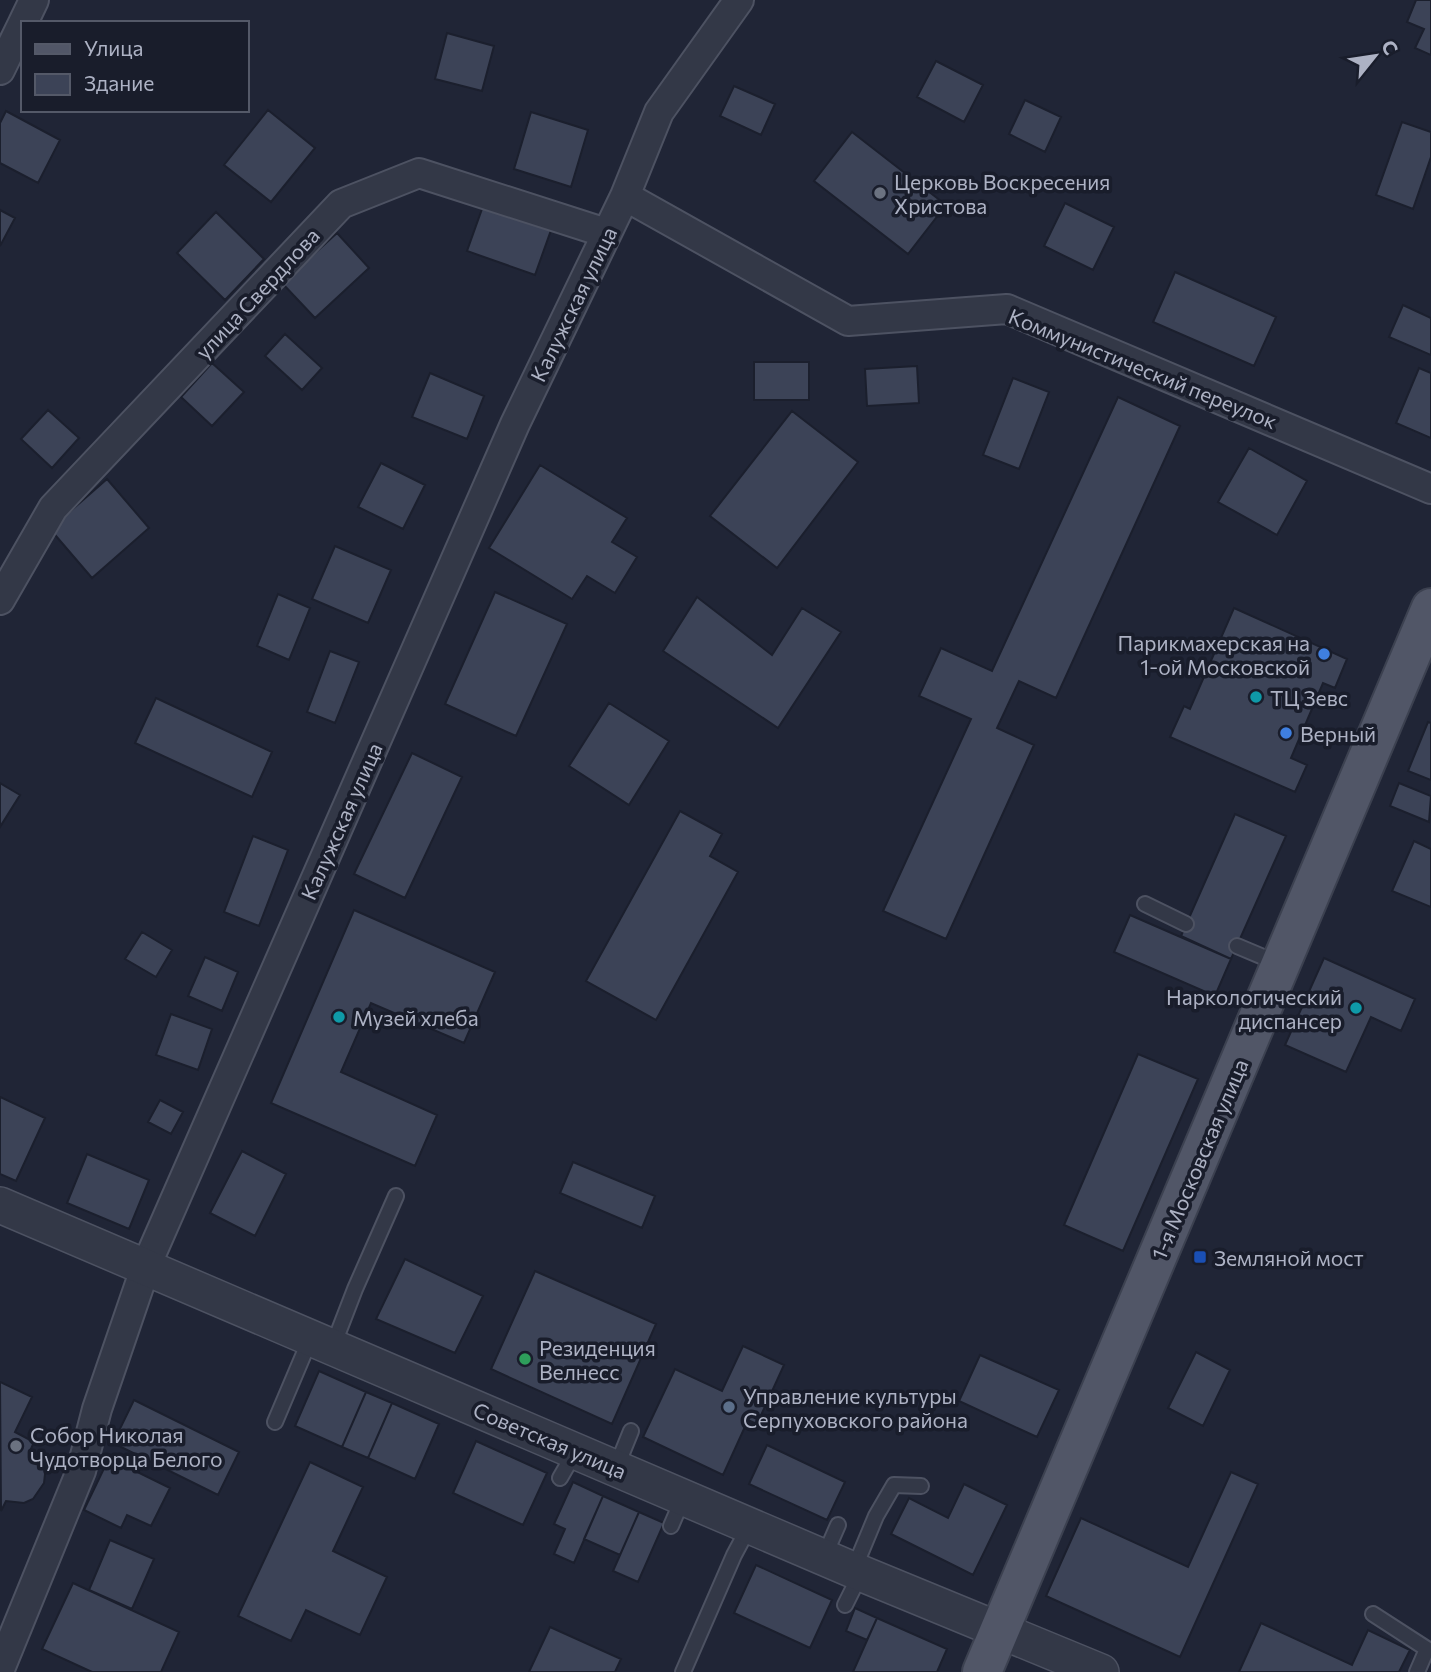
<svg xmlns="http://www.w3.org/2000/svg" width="1431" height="1672" font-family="Commissioner,sans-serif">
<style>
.building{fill:#3c4357;stroke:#1b1f2d;stroke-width:2}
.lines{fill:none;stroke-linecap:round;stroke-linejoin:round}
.service-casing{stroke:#4d5262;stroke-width:18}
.minor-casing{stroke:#4d5262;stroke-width:32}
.tertiary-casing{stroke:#4d5262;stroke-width:38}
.primary-casing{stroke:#3c4150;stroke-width:42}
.service{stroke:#333847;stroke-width:14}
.minor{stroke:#333847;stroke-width:28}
.tertiary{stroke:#333847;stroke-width:35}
.primary{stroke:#515667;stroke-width:38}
.worship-dot{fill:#6b7280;stroke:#191d2b;stroke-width:2.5}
.shop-dot{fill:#3f7fe0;stroke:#191d2b;stroke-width:2.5}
.culture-dot{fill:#0f9aa8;stroke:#191d2b;stroke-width:2.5}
.transit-dot{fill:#1a4fb4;stroke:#191d2b;stroke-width:2.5}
.leisure-dot{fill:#2e9e5b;stroke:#191d2b;stroke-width:2.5}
.service-dot{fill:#5c6f8a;stroke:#191d2b;stroke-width:2.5}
.labels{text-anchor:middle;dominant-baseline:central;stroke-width:7;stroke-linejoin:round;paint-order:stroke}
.poi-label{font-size:21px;fill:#adb2c4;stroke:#191d2b;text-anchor:start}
.street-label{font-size:21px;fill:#adb2c4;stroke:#191d2b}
</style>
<rect width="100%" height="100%" fill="#202536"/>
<path class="building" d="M1416 0H1431V55L1415 48 1424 29 1407 22Z
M447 33 494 46 482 91 435 79Z
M936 61 983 85 964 122 917 97Z
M734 86 775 104 761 135 720 116Z
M1025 100 1061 117 1045 152 1009 134Z
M268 110 315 148 271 202 224 165Z
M6 111 60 140 38 183 0 163V123Z
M531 112 588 130 571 187 514 169Z
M1402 122 1431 132V157L1413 209 1376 195Z
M852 132 946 205 908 254 814 181Z
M487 195 555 219 535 275 467 251Z
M1065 203 1114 227 1093 270 1044 246Z
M0 210 15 218 0 246Z
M216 212 264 259 225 300 177 253Z
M337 233 369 268 315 318 282 283Z
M1175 272 1276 317 1254 366 1153 322Z
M1403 305 1431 318V355L1389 337Z
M285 334 322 368 302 390 265 356Z
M754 362H809V400H754Z
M212 363 244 392 212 426 181 397Z
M917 366 919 403 867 406 865 369Z
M1419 368 1431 373V438L1396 423Z
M430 373 484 396 467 439 412 417Z
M1013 378 1049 392 1019 469 983 455Z
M1118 397 1180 426 1056 698 1019 681 997 728 1034 745 946 939 883 911 971 719 919 696 941 648 992 671Z
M48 410 79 438 52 468 21 439Z
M792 411 858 462 777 568 710 516Z
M1249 448 1307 481 1277 535 1218 502Z
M381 463 425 485 403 529 358 507Z
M540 465 627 518 612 542 637 557 615 593 587 576 572 599 489 548Z
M107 479 149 528 92 578 50 529Z
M335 546 391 570 368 623 312 599Z
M495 592 567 624 516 736 445 704Z
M278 594 310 608 289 660 257 646Z
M697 597 772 655 802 608 841 632 778 728 663 651Z
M1234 608 1347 659 1335 688 1323 683 1291 758 1307 765 1295 792 1170 737 1184 706 1190 709Z
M330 651 359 662 335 723 307 712Z
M156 698 272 752 252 797 135 743Z
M609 703 669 741 629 805 569 766Z
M1428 722 1431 723V780L1408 771Z
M412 753 462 777 405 898 354 874Z
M0 783 20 795 0 827Z
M1399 783 1431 796 1429 822 1390 806Z
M680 811 722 834 710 856 738 872 656 1020 586 981Z
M1235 814 1286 836 1231 959 1181 936Z
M253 836 288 850 259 926 224 912Z
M1414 841 1431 849V907L1392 891Z
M354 910 495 972 464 1043 371 1003 341 1072 437 1115 415 1166 271 1103Z
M1130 915 1231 959 1215 996 1114 952Z
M142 932 172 950 156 977 125 959Z
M205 957 238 972 222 1011 188 996Z
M1324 958 1415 999 1401 1031 1371 1017 1346 1072 1285 1045Z
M171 1014 212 1029 198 1070 156 1055Z
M1138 1054 1198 1079 1123 1251 1064 1225Z
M0 1097 45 1118 16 1181 0 1174Z
M160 1100 183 1112 171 1134 148 1122Z
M242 1151 286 1174 255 1236 210 1213Z
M87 1154 149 1180 129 1229 67 1203Z
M573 1162 655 1196 642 1228 560 1193Z
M405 1259 483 1296 455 1353 376 1319Z
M535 1271 656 1324 612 1424 491 1369Z
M743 1346 784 1365 757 1424 748 1420 723 1475 643 1437 675 1369 722 1391Z
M1196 1352 1230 1370 1203 1426 1168 1408Z
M980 1355 1059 1390 1037 1437 959 1401Z
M319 1371 366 1392 342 1447 295 1426Z
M0 1382 32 1397 15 1432 34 1442 30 1451 43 1464 45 1474 44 1483 33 1499 24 1503 6 1501 1 1511Z
M366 1392 392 1403 368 1458 342 1447Z
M134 1400 239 1452 218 1495 113 1443Z
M392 1403 439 1424 415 1479 368 1458Z
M476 1441 547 1473 523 1525 453 1493Z
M767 1445 845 1482 827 1520 749 1484Z
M109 1458 170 1488 151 1526 127 1515 121 1528 84 1510Z
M310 1462 363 1487 333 1551 387 1577 360 1635 306 1610 291 1641 238 1616Z
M1231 1472 1258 1484 1180 1657 1046 1596 1081 1518 1188 1567Z
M573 1482 603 1496 574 1563 554 1554 565 1529 554 1524Z
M964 1484 1007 1505 973 1575 891 1534 909 1498 948 1518Z
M603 1496 639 1512 620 1555 584 1539Z
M639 1512 664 1523 638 1582 613 1571Z
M110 1540 154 1559 132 1609 89 1590Z
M756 1565 832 1600 810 1648 734 1613Z
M73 1583 179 1632 161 1672H92L42 1649Z
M855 1608 877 1618 867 1640 846 1631Z
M877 1618 947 1649 937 1672H853Z
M1261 1623 1352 1665 1368 1630 1410 1650 1399 1672H1239Z
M550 1627 621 1659 615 1672H529Z"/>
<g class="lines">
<defs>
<path id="service" d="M1145 904 1186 924
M1237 946 1280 964
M333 1346 355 1289 396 1196
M275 1422 311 1337
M616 1468 631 1431
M560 1478 575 1452
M671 1526 683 1498
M824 1557 838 1525
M854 1569 876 1516 894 1485 921 1486
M845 1605 861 1573
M1373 1614 1427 1649 1417 1672
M683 1672 734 1555 749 1527"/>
<path id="minor" d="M23 23 34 0
M0 70 23 23
M625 196 848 321 1007 309 1431 489
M0 600 53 508 341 204 419 173 606 233
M0 1669 81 1471 97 1409 146 1266 515 424 625 196 659 112 739 0"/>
<path id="tertiary" d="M0 1205 853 1570 1101 1672"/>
<path id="primary" d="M982 1672 1431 608"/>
</defs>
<use href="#service" class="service-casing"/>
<use href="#minor" class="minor-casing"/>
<use href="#tertiary" class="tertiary-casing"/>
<use href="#primary" class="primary-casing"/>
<use href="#service" class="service"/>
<use href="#minor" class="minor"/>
<use href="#tertiary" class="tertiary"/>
<use href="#primary" class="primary"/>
</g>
<g class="worship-dot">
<circle cx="880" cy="193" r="7"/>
<circle cx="16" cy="1446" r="7"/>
</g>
<g class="shop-dot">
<circle cx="1324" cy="654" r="7"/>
<circle cx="1286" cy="733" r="7"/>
</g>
<g class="culture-dot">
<circle cx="1256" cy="697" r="7"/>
<circle cx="1356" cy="1008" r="7"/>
<circle cx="339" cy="1017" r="7"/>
</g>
<rect class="transit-dot" x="1193" y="1250" width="14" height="14" rx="3.5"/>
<circle class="leisure-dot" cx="525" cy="1359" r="7"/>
<circle class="service-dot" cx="729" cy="1407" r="7"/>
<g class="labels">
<g class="poi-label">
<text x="894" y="181">Церковь Воскресения<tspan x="894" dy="24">Христова</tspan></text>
<text x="1310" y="642" text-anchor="end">Парикмахерская на<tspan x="1310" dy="24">1-ой Московской</tspan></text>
<text x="1270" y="697">ТЦ Зевс</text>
<text x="1300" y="733">Верный</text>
<text x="1342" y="996" text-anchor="end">Наркологический<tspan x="1342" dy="24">диспансер</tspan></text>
<text x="353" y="1017">Музей хлеба</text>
<text x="1214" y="1257">Земляной мост</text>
<text x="539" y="1347">Резиденция<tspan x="539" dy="24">Велнесс</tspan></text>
<text x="743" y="1395">Управление культуры<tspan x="743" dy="24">Серпуховского района</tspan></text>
<text x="30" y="1434">Собор Николая<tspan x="30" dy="24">Чудотворца Белого</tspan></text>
</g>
<g class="street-label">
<text transform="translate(257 293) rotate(-47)">улица Свердлова</text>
<text transform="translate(573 304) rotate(-64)">Калужская улица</text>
<text transform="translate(1143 368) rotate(22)">Коммунистический переулок</text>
<text transform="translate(341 821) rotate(-66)">Калужская улица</text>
<text transform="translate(1199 1159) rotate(-67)">1-я Московская улица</text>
<text transform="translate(550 1440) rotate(23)">Советская улица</text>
</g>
</g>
<rect x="21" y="21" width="228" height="91" fill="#191d2b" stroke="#545968" stroke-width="2"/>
<rect x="35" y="44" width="35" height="10" fill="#515667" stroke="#545968" stroke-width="2"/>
<text x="84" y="56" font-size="21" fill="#adb2c4">Улица</text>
<rect x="35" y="74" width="35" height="21" fill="#3c4357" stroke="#545968" stroke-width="2"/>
<text x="84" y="91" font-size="21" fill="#adb2c4">Здание</text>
<g transform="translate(1375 56) rotate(60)" stroke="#191d2b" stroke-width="5" paint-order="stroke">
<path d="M0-5L12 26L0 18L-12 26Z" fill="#adb2c4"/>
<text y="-10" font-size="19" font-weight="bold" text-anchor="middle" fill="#adb2c4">С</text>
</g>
</svg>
